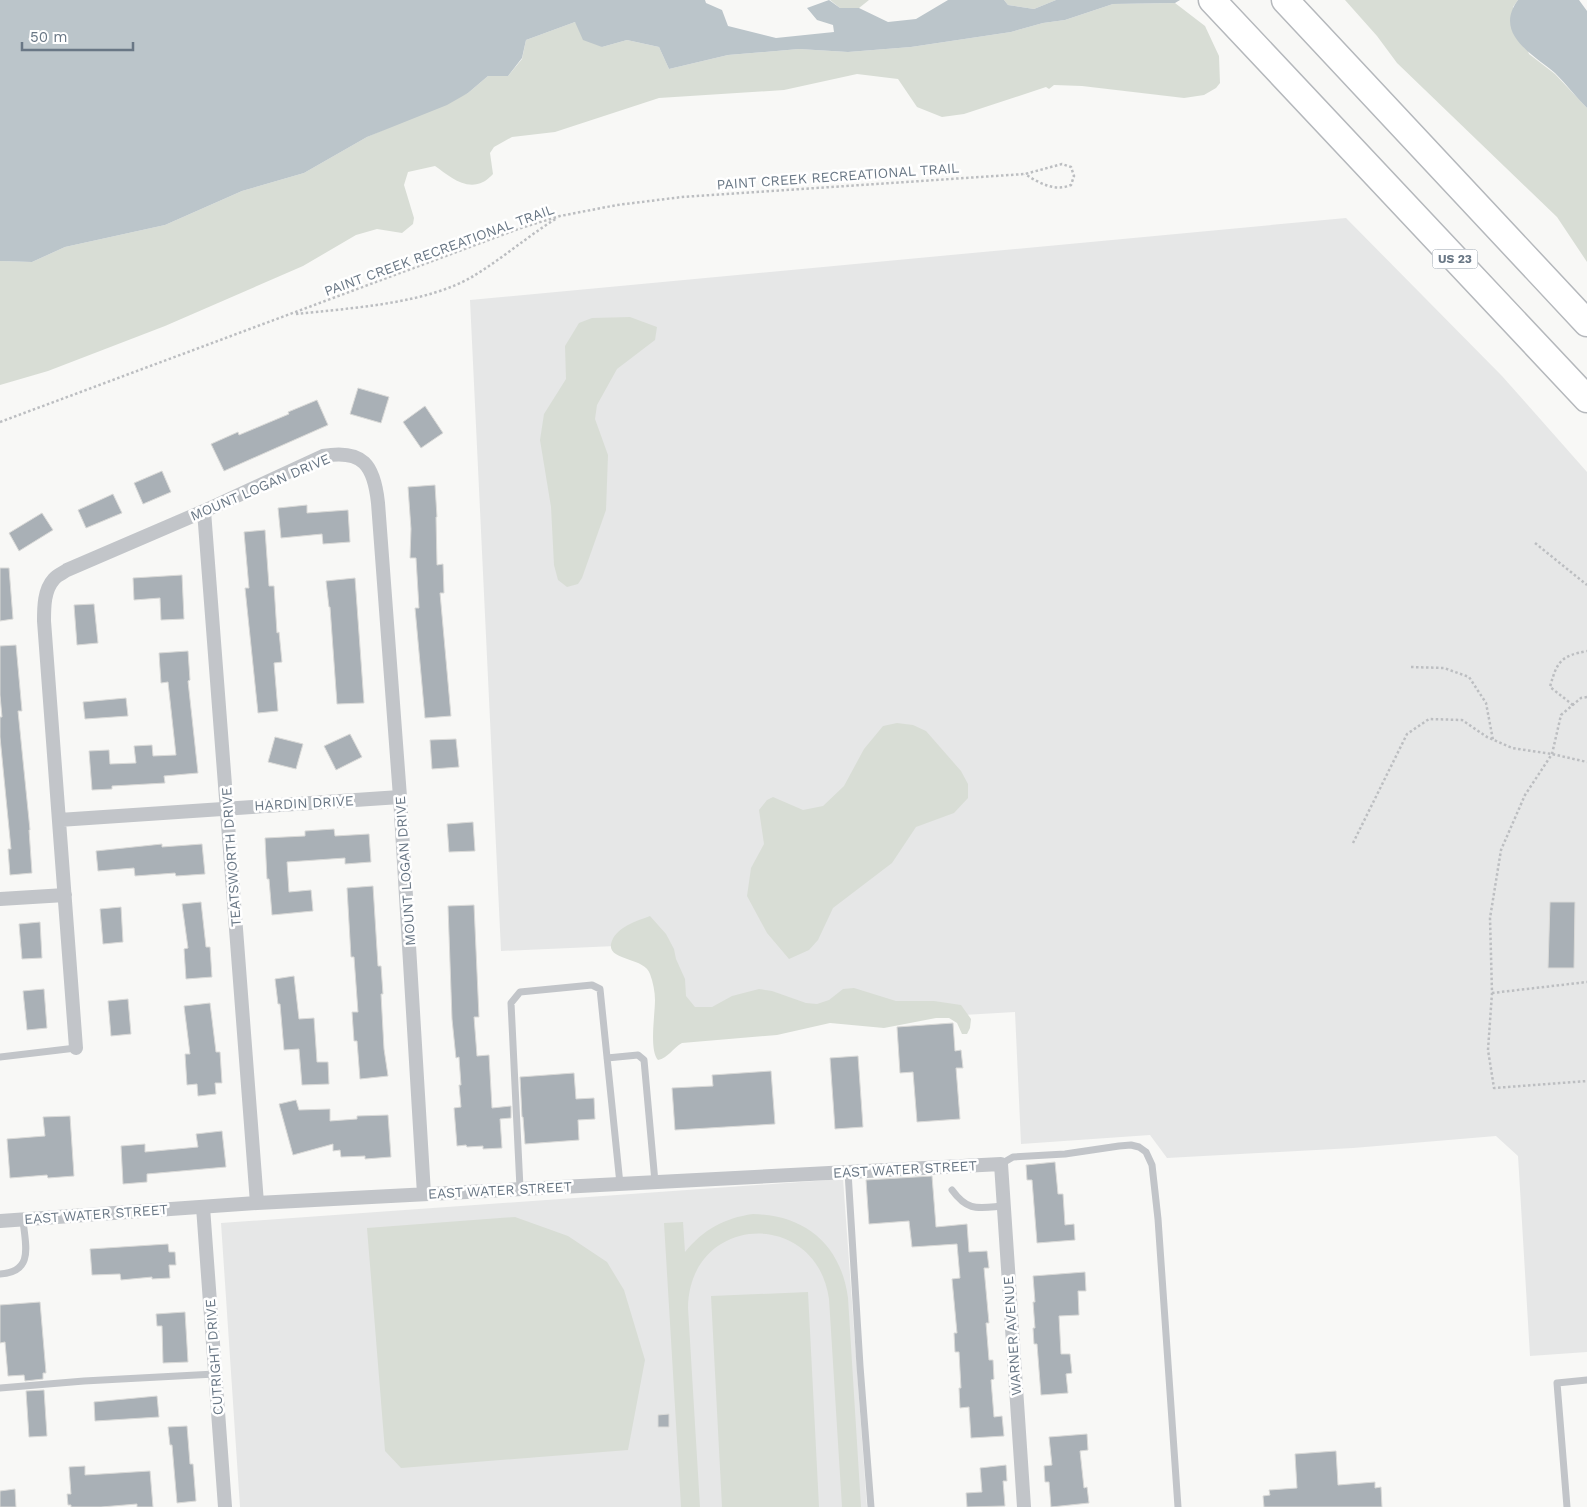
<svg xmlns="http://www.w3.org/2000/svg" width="1587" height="1507" font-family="'Work Sans',sans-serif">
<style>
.built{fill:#e6e7e7}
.green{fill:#d8ddd5}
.water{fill:#bbc5ca}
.building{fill:#a9b0b6;stroke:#dadad8}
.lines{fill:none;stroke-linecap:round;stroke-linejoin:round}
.motorway-casing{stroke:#b5b8bc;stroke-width:29}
.path{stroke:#bcbec1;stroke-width:2.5;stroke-dasharray:2.5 2.5;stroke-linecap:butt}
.service{stroke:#c2c5c9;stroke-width:7}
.minor{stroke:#c2c5c9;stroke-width:14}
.motorway{stroke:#fff;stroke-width:26}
.labels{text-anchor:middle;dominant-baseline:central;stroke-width:5;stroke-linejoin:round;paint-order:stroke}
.shield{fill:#fff;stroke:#96a0aa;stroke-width:1}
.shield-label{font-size:12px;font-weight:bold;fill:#697785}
.street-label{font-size:14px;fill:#697785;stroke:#fff}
</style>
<rect width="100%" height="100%" fill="#f8f8f6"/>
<path class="built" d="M1346 218 1502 376 1587 472V1352L1530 1356 1518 1156 1496 1136 1353 1148 1167 1158 1150 1135 1021 1144 1015 1012 671 1032 661 944 501 951 470 300Z
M843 1179 867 1507H240L221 1223Z"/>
<path class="green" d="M830 0H869L859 8H840Z
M1004 0H1056L1034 9 1008 5Z
M1345 0H1518L1513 7 1529 54 1555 74 1587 108V262L1557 217 1397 63 1377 36Z
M1175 3 1205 26 1219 56 1220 83 1216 88 1204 95 1184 98 1082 86 1054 85 1049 89 1046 87 964 114 942 117 917 107 898 79 857 74 784 90 659 98 555 132 512 137 494 147 490 153 493 174C490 177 486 181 483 182 465 191 448 175 435 166L408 172 404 185 414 218 413 224 402 233 377 229 356 235 303 266 165 326 48 371 0 385V261L32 262 65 247 165 225 242 191 304 173 367 137 468 93 488 76H508L522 59 526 40 575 22 602 47 627 40 659 47 669 69 728 55 799 49 848 52 911 47 1011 32 1043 23 1065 20 1113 4Z
M630 317 657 327 655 340 617 369 597 405 595 419 608 455 606 510 582 578 578 584 567 587 558 580 554 565 551 507 540 440 544 414 566 379 565 346 579 323 592 318Z
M897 723 913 725 926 731 961 771 968 784V798L954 813 916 827 892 863 833 908 818 940 809 950 789 959 767 933 747 896 751 868 764 844 759 810 767 800 773 797 803 810 823 806 844 786 864 749 883 726Z
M650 916 666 934 674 949 676 959 685 979 686 996 695 1007H712L732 996 759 989 772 991 806 1003 817 1004 829 1000 843 989 854 988 896 1001H934L961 1005 971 1019 970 1028 967 1034H962L957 1023 949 1018H936L884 1028 830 1023 777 1035 682 1043C673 1048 668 1058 658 1060 649 1050 655 1015 655 1000 655 992 653 982 650 974 645 957 608 961 611 944 615 927 637 921 650 916Z
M753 1214C806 1215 841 1245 848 1298L861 1507H842L829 1299C816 1207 689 1214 688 1308L700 1507H681L664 1223 683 1222 685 1252C703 1230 724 1218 753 1214Z
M515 1217 568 1236 607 1262 624 1290 645 1360 628 1450 401 1468 385 1451 367 1228Z
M808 1292 819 1507H722L711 1296Z"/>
<path class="water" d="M0 0H705L706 3 722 10 728 26 776 38 834 32 833 25 817 20 807 8 829 0 840 8H859L888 22 916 19 948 0H1004L1008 5 1034 9 1056 0H1180L1175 3 1113 4 1065 20 1043 23 1011 32 911 47 848 52 799 49 728 55 669 69 659 47 627 40 602 47 583 40 575 22 526 40 522 58 508 76H488L468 93 447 105 367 137 304 173 242 191 165 225 65 247 32 262 0 261Z
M1518 0H1579L1587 11V108C1576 97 1566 84 1555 73 1533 54 1493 34 1518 0Z"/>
<path class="building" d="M358 388 389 397 381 423 350 414Z
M317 400 328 425 224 471 211 444 238 432 239 435 289 414 288 412Z
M425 406 443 433 421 448 403 422Z
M162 471 171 492 143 504 134 483Z
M435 485 437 517H436L437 565 443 564 444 593H440L451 716 425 718 415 608H419L416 558H410L411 529 408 487Z
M113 494 122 513 86 528 78 510Z
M307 505V513L348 510 350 542 323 544 322 534 281 538 278 508Z
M42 513 53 530 19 551 9 533Z
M265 530 269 586H274L277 633 279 632 282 662 274 663 278 711 258 713 245 588H249L244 532Z
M0 568H9L13 619 0 621Z
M182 575 184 619 161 620 160 598 134 600 133 578Z
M355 578 364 703 337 704 330 607H329L326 581Z
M94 604 98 643 77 645 74 605Z
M16 645 22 711H18L30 830H29L32 873 10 875 8 849H11L0 737V717H2L0 695V646Z
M188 651 190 680 188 681 198 773 164 776 165 783 112 786V789L92 790 89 751 109 750 110 764 136 763 134 746 152 745 153 756 176 755 168 682 161 683 159 653Z
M126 698 128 716 85 719 83 702Z
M350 734 362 757 336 770 324 746Z
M275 737 303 744 296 769 268 762Z
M456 739 459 767 432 769 430 740Z
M473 822 475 851 449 852 447 824Z
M334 829 335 836 369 834 371 862 345 864V858L287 862 289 892 311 890 313 911 272 915 269 879H267L265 838 305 836V831Z
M162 844V847L202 844 205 874 176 876 175 873 135 876 134 868 98 871 96 851Z
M373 886 378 966H381L383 994H381L384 1049 388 1076 360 1079 357 1041H354L352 1012H358L354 957H351L347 888Z
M201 902 206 947H210L212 977 186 979 184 949 188 948 182 904Z
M1550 902H1575L1574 968H1548Z
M474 905 479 1017H474L477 1056 489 1055 492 1108 511 1106V1118L500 1119 502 1148 483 1149V1146L467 1147 466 1145 457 1146 454 1108 461 1107 459 1085H461L459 1057 456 1058 452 1019 448 906Z
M121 907 123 942 103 944 100 909Z
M40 922 42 958 22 959 19 924Z
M294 976 299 1019 314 1018 317 1062H328L329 1084 302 1085 299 1049 284 1050 280 1004H278L275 979Z
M44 989 47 1028 27 1030 23 991Z
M128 999 131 1034 111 1036 108 1001Z
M210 1003 216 1052H220L222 1083H215L216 1094 198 1096 197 1084 187 1085 185 1054H190L184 1006Z
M953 1023 955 1051 961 1050 963 1068H956L960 1119 917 1122 913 1072 900 1073 897 1027Z
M858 1056 863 1127 835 1129 830 1058Z
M771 1071 775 1124 675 1130 672 1088 713 1086 712 1075Z
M574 1073 576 1099 594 1098 595 1119 578 1120 579 1140 525 1144 523 1117H522L520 1077Z
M296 1100 299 1110 330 1109V1121L357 1119V1116L388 1115 391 1157 365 1159V1156L341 1157 340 1150 333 1151V1144L293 1155 279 1104Z
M70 1116 74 1176 48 1178 47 1175 10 1178 7 1139 45 1136 43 1117Z
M222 1131 226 1167 147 1174V1182L123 1184 121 1146 145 1144V1152L198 1147 196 1134Z
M1055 1162 1058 1194H1063L1065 1225 1074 1224 1075 1240 1037 1243 1032 1180H1027L1026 1165Z
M932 1176 936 1227 967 1224 969 1252 987 1251 989 1268H984L989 1323H986L989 1360H993L994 1379 991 1380 994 1417 1002 1416 1004 1436 971 1438 969 1407 960 1408 959 1388H961L959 1352H955L954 1333H957L952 1279 960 1278 957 1244 912 1247 909 1221 869 1224 866 1180Z
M168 1244 169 1252H175L176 1265H169L170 1278 152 1279V1277L121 1280 120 1274 92 1275 90 1249Z
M1085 1272 1086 1291H1078L1079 1315 1059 1316 1061 1354H1070L1072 1373 1066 1374 1068 1393 1041 1395 1037 1344H1034L1033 1328H1035L1033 1302H1035L1033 1276Z
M40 1302 46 1373H43V1379L25 1381 24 1375 8 1376 5 1342 0 1343V1305Z
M185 1312 188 1362 163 1363 162 1326H157L156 1314Z
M44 1390 47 1436 29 1437 26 1391Z
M157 1396 159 1417 95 1421 94 1402Z
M669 1414V1427H658V1415Z
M187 1426 190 1464H193L196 1501 177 1503 172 1445H170L168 1427Z
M1087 1434 1088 1450 1080 1451 1084 1488 1087 1487 1089 1503 1051 1507 1049 1482H1045L1044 1466 1052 1465 1049 1437Z
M1336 1451 1338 1485 1375 1482V1488L1381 1487 1382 1507H1264L1263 1496 1270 1495 1269 1490 1297 1488 1295 1454Z
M1006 1465 1007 1481H1003L1005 1506 967 1507 966 1493 982 1492 980 1468Z
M85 1466V1475L150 1471 153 1507H137V1504L101 1507H71V1505H68L67 1494H71L69 1467Z
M15 1489 16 1507H0V1491Z"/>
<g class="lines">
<defs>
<path id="motorway" d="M1212 0 1587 399
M1285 0 1587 323"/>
</defs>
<use href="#motorway" class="motorway-casing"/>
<path class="path" d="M296 314C350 308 429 304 475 275 503 258 528 236 557 218
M0 422 521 228 560 216 617 205 682 197 1025 174 1062 164 1071 167 1074 176 1071 185C1055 192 1039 183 1025 174
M1535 543 1587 585
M1411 667 1444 668 1469 677 1486 703 1493 740
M1587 697 1581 698 1561 715 1552 754 1525 795 1501 850 1490 918 1492 993 1488 1050 1494 1088 1587 1081
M1573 705 1550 687C1557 661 1561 656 1587 651
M1353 843 1407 734 1429 719 1462 720 1487 737 1512 748 1552 754 1587 762
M1492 993 1587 982"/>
<path class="service" d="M0 1057 76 1048
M607 1058 638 1055 644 1060 655 1182
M1001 1164 1013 1157 1065 1154 1119 1146 1131 1145 1139 1147 1146 1152 1152 1165 1158 1219 1178 1507
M848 1172 860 1366 871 1507
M520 1188 511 1003 520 992 592 985 600 989 620 1184
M952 1190C968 1212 978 1208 1003 1206
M0 1274C35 1272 25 1244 23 1220
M0 1388 84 1381 215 1374
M1567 1507 1557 1383 1587 1380"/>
<path class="minor" d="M204 511 257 1203
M59 820 400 797
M0 899 65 895
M76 1048 44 621C44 607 44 590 54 579 57 575 63 573 67 570L204 511 323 456C363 449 374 465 378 503L400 797 424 1194
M203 1207 225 1507
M0 1221 257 1203 1001 1164 1024 1507"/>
<use href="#motorway" class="motorway"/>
</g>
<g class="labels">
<rect class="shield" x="1432.5" y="249.5" width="45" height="19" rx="4"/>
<g class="shield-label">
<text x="1455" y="259">US 23</text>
</g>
<g class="street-label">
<text transform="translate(838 176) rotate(-4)">PAINT CREEK RECREATIONAL TRAIL</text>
<text transform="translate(439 250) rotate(-20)">PAINT CREEK RECREATIONAL TRAIL</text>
<text transform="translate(260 487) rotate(-23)">MOUNT LOGAN DRIVE</text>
<text transform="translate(304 803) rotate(-3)">HARDIN DRIVE</text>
<text transform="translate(231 857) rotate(-94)">TEATSWORTH DRIVE</text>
<text transform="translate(405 871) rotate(-94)">MOUNT LOGAN DRIVE</text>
<text transform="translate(905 1169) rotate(-3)">EAST WATER STREET</text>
<text transform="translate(500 1190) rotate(-3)">EAST WATER STREET</text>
<text transform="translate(96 1214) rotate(-4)">EAST WATER STREET</text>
<text transform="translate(1012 1336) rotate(-94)">WARNER AVENUE</text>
<text transform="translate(214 1357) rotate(-94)">CUTRIGHT DRIVE</text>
</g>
</g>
<path d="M22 42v8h111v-8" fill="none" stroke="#697785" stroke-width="2.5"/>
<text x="30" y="42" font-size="15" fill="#697785" stroke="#ffffff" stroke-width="4" paint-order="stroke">50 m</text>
</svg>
